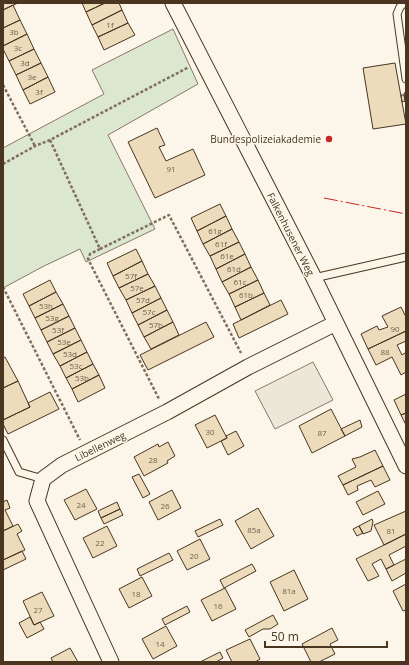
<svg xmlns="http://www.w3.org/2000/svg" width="409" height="665" font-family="'Open Sans',sans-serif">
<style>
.green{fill:#dce7d0;stroke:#887966}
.parking{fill:#ede7d9;stroke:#887966}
.building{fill:#ecdcbc;stroke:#4a3520}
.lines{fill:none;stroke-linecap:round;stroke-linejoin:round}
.service-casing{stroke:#4a3520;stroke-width:9}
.minor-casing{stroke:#4a3520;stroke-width:17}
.path{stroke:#7f6f5c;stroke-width:2.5;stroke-dasharray:3 2;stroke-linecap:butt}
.service{stroke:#fbf6e9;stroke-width:7}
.minor{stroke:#fbf6e9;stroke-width:15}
.power{stroke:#c62828;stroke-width:1;stroke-dasharray:14 3 2 3;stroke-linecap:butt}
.poi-dot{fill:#c62828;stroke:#fbf6e9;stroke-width:1.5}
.labels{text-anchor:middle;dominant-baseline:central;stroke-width:3;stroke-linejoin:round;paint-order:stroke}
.number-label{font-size:8px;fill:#725f47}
.poi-label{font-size:10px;fill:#4a3520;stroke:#fbf6e9;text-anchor:end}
.street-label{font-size:10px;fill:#4a3520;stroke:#fbf6e9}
</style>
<rect width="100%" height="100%" fill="#fbf6e9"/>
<path class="green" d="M173 29 198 84 108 135 155 229 86 262 80 249 44 266 3 288V148L104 94 92 70Z"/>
<path class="parking" d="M313 362 333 400 275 429 255 391Z"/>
<path class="building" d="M3 3H18L3 10Z
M82 3H105L86 12Z
M105 3H119L122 10 92 25 86 12Z
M13 5 20 20 3 28V10Z
M122 10 128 23 98 37 92 25Z
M20 20 27 34 3 46V28Z
M128 23 135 35 104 50 98 37Z
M27 34 34 49 9 61 3 49V46Z
M34 49 41 63 16 75 9 61Z
M41 63 48 77 23 90 16 75Z
M395 63 406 124 373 129 363 68Z
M48 77 55 92 30 104 23 90Z
M406 92V106L404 93Z
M401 95H404L405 101 402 102Z
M157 128 165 145 159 147 166 161 193 149 205 175 155 198 128 142Z
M220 204 226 216 197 231 191 218Z
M226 216 232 229 203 244 197 231Z
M232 229 239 242 210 256 203 244Z
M239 242 245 254 216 269 210 256Z
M136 249 142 261 113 276 107 263Z
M245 254 251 267 222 282 216 269Z
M142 261 148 274 119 288 113 276Z
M251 267 258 280 229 294 222 282Z
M148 274 155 286 126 300 119 288Z
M50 280 56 292 29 306 23 294Z
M258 280 264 293 235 307 229 294Z
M155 286 161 298 132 313 126 300Z
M56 292 63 304 35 318 29 306Z
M264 293 270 305 241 320 235 307Z
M161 298 167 310 138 325 132 313Z
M281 300 288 314 239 338 233 324Z
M63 304 69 316 41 330 35 318Z
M401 307 406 317V331L368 349 361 334 377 326 379 330 388 327 382 316Z
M167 310 173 322 144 337 138 325Z
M69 316 75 328 47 342 41 330Z
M173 322 179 335 151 349 144 337Z
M206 322 214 337 148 370 140 355Z
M75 328 81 340 53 354 47 342Z
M406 331V341L397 345 402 355 405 353 406 356V372L401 375 392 357 376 365 368 349Z
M81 340 87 352 60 366 53 354Z
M87 352 93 364 66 378 60 366Z
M5 357 18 381 3 388V358Z
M93 364 99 375 72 389 66 378Z
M99 375 105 388 78 402 72 389Z
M18 381 30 407 3 420V388Z
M50 392 59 409 8 434 3 424V420L30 407 28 403Z
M406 394V413L401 415 394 400Z
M331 409 345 436 312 453 299 426Z
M406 413V425L401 415Z
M215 415 227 438 207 448 195 425Z
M360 420 362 427 345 436 341 429Z
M236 431 244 446 228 455 221 441 227 438 226 436Z
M168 442 175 456 167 461 168 463 144 476 134 457 158 444 159 447Z
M375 450 383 466 343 485 338 476 356 467 352 459 360 457Z
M383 466 390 480 375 487 371 480 357 486 358 490 348 495 343 485Z
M139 474 150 494 143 498 132 477Z
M86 489 97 509 75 520 64 500Z
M172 490 181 508 158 520 149 502Z
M378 491 385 504 363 515 356 502Z
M7 500 10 508 5 510 13 526 3 531V502Z
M117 502 120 509 101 518 98 511Z
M258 508 274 536 251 549 235 521Z
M120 509 123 515 104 524 101 518Z
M406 511V534L384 545 374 525Z
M220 519 223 525 198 537 195 531Z
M372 519 373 522 371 531 363 534 359 526Z
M18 524 22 531 17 534 25 550 3 560V531Z
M107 526 117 546 93 558 83 538Z
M359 526 363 533 357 536 353 529Z
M406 534V546L389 555 394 565 386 569 381 559 372 564 379 576 368 581 356 559Z
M200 539 210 559 187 570 177 551Z
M22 551 26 559 3 570V560Z
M169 553 173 560 140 576 137 569Z
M406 559V573L392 581 386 569Z
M252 564 256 571 224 588 220 580Z
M294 570 308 599 284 611 270 582Z
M142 577 152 596 129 608 119 589Z
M406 584V610L403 611 393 591Z
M225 588 236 609 212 621 201 600Z
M42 592 54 616 34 625 23 601Z
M187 606 190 612 165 625 162 619Z
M273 615 278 624 270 629H263L249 637 245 630Z
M30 617 34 625 40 622 44 629 27 638 19 623Z
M166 626 177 646 153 659 142 639Z
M332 628 338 640 330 644 335 654 319 662H311L302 644Z
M250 639 260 659 255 662H232L226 650Z
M70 648 78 662H53L51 658Z
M220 652 223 658 216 662H200Z"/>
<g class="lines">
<defs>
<path id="service" d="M404 3 400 7 397 14 406 79
M314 278 406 257
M3 440 19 472 43 479"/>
<path id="minor" d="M173 3 311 272 406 466
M111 662 37 501 43 479 62 465 167 412 248 367 336 323"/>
</defs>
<use href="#service" class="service-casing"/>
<use href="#minor" class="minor-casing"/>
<path class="path" d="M3 85 35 146
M50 140 100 249 169 215 241 353
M3 164 35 146 50 140 189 67
M100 249 90 254 88 259 159 399
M3 287 80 440"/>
<use href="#service" class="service"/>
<use href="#minor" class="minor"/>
<path class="power" d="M324 198 406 214"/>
</g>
<circle class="poi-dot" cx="329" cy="139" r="4"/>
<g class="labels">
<g class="number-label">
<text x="110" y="24">1f</text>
<text x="14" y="31">3b</text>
<text x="18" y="47">3c</text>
<text x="25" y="62">3d</text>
<text x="32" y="76">3e</text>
<text x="39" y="91">3f</text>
<text x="171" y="168">91</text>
<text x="215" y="230">61g</text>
<text x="221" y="243">61f</text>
<text x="227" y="255">61e</text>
<text x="234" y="268">61d</text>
<text x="131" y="275">57f</text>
<text x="240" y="281">61c</text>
<text x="137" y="287">57e</text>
<text x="246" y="294">61b</text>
<text x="143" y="299">57d</text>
<text x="46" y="305">53h</text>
<text x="149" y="311">57c</text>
<text x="52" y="317">53g</text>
<text x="156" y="324">57b</text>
<text x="395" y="328">90</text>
<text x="58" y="329">53f</text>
<text x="64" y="341">53e</text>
<text x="385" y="351">88</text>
<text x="70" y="353">53d</text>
<text x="76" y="365">53c</text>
<text x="82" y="377">53b</text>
<text x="210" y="431">30</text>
<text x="322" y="432">87</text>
<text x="153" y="459">28</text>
<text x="81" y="504">24</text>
<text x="165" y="505">26</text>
<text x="254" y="529">85a</text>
<text x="391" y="530">81</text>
<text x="100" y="542">22</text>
<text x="194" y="555">20</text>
<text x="289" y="590">81a</text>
<text x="136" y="593">18</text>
<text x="218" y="605">16</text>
<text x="38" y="609">27</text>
<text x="160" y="643">14</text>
</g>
<g class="poi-label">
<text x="321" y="139">Bundespolizeiakademie</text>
</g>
<g class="street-label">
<text transform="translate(291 234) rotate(63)">Falkenhusener Weg</text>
<text transform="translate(100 446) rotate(-26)">Libellenweg</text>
</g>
</g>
<rect width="409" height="665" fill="none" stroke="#4a3520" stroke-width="8"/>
<path d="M265 641v6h122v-6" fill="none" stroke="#4a3520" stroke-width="2"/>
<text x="271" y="641" font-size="12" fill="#4a3520" stroke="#fbf6e9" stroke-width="3" paint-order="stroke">50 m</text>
</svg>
